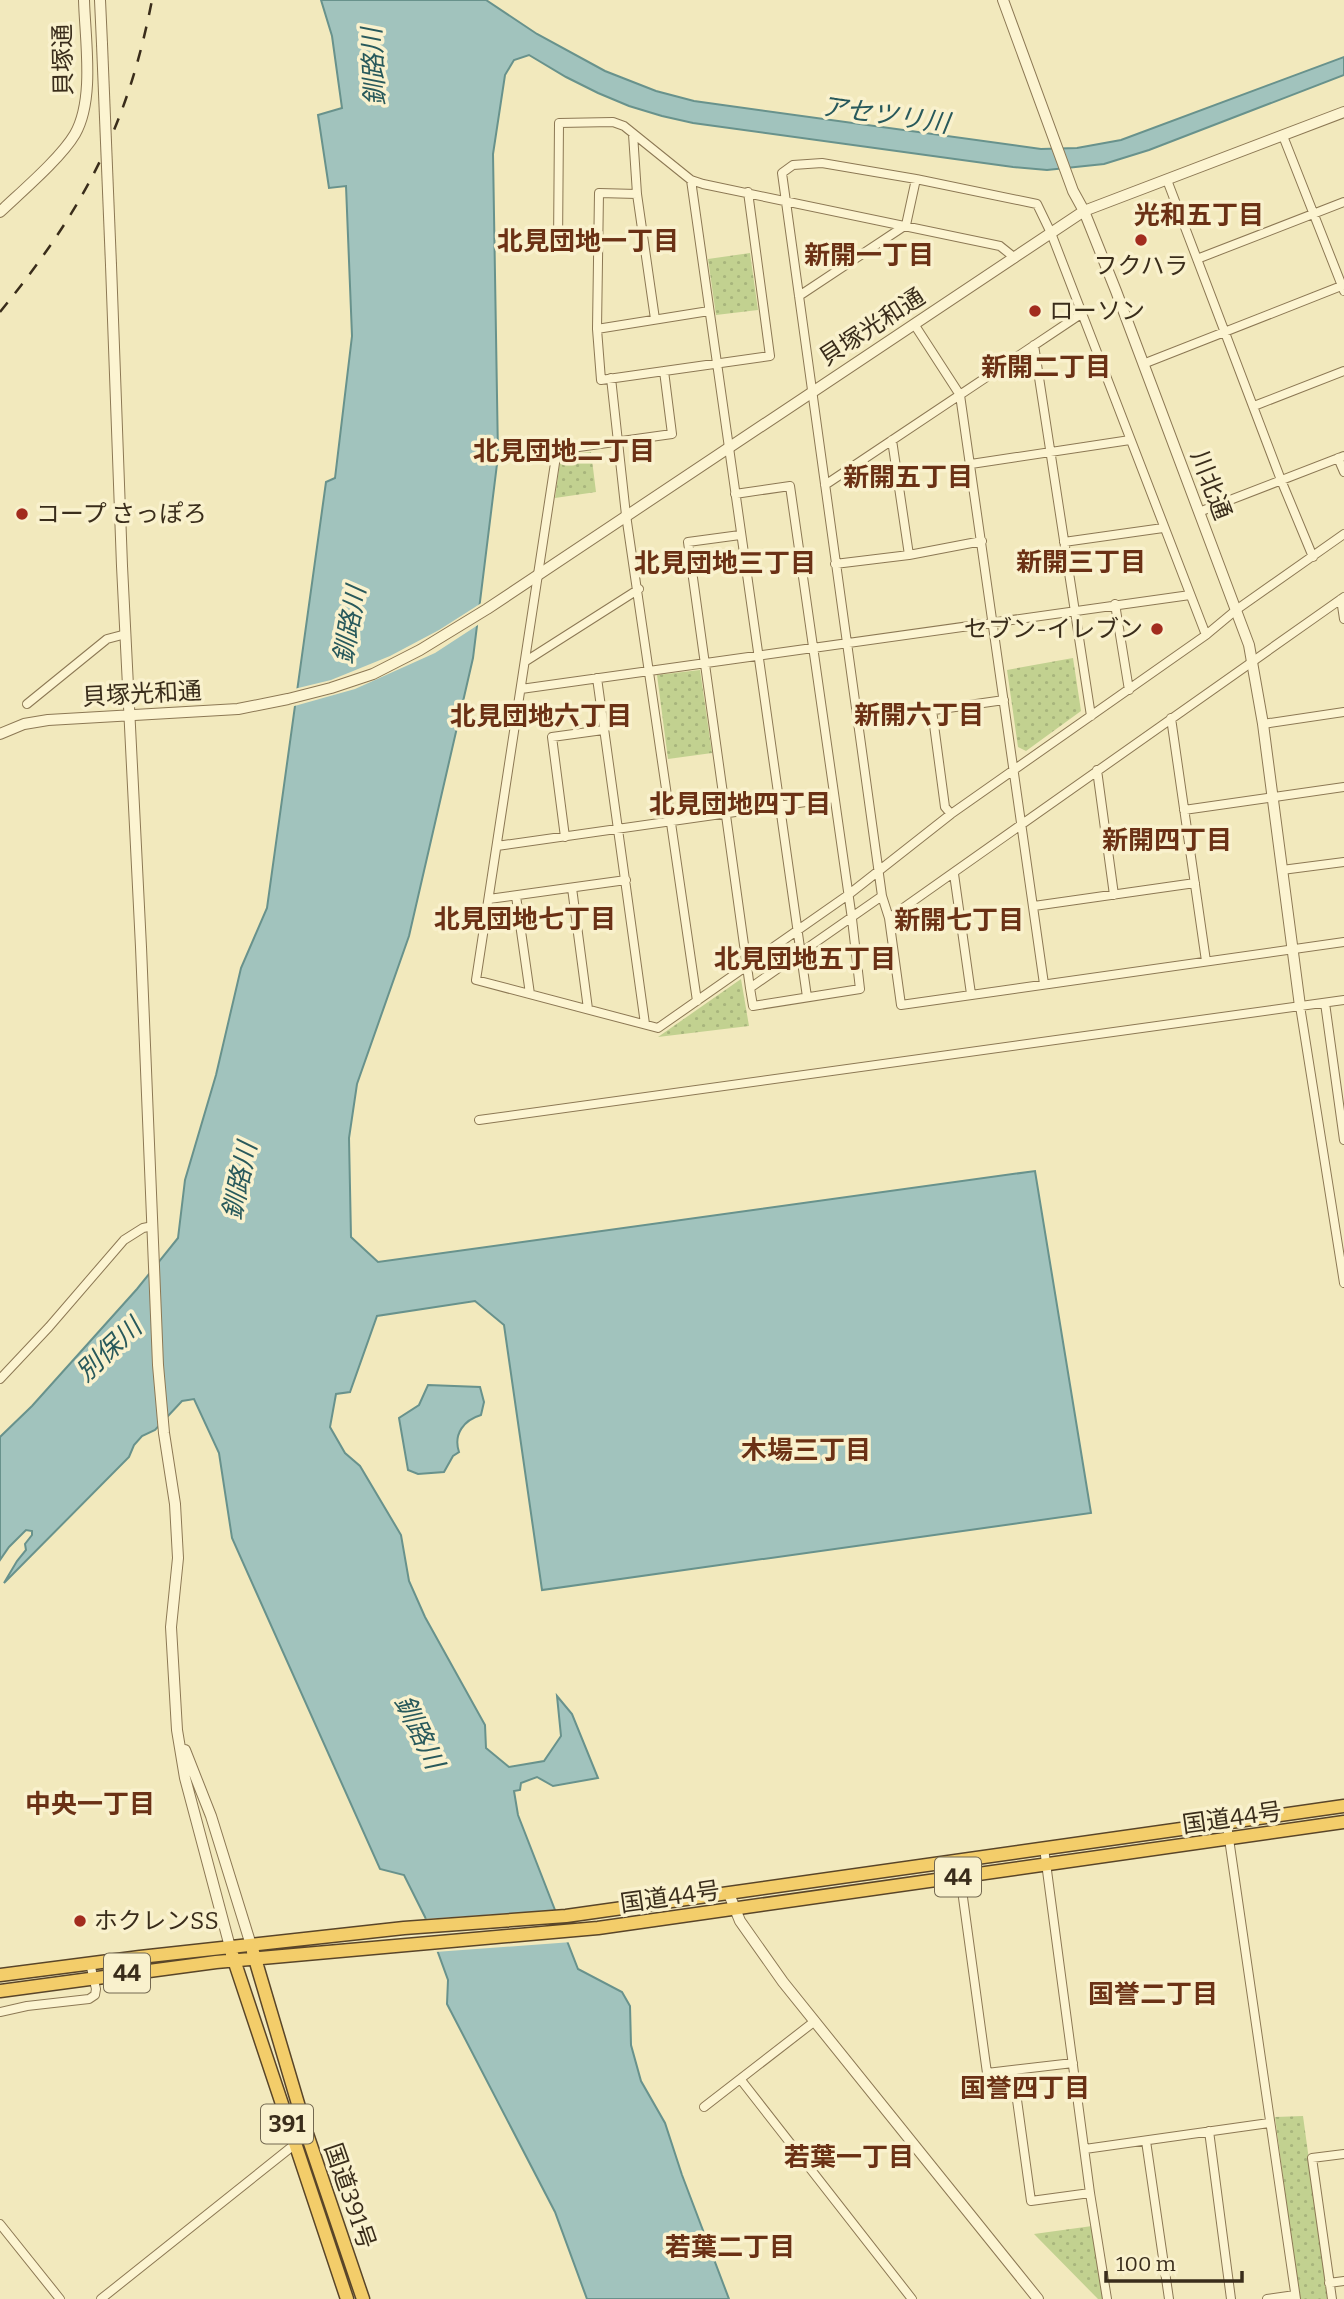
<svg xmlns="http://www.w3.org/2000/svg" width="1344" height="2299" font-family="Bitter,'Noto Sans JP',serif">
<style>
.park{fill:url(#park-dots)}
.water{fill:#a1c3bd;stroke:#68928c;stroke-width:2}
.pier{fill:#f2e9bd}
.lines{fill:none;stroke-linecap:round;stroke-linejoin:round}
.minor-casing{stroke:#8c7854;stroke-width:10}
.tertiary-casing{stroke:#8c7854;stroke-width:12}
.trunk-casing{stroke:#594529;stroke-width:15}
.minor{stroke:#fcf4d1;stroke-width:8}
.tertiary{stroke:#fcf4d1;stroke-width:10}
.trunk{stroke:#f3cd6a;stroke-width:12}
.rail{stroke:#3a2d1b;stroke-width:2.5;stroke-dasharray:12 12;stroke-linecap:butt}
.tertiary-bridge-casing{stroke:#8c7854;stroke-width:12;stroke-linecap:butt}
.tertiary-bridge{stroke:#fcf4d1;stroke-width:10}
.poi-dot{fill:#a22c1e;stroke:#f9f1cd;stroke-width:2.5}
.labels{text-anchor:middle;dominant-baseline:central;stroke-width:7;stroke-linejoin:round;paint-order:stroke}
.shield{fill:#f9f1cd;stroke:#736850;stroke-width:2}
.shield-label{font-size:23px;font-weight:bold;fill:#3a2d1b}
.street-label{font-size:24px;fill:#3a2d1b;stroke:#f9f1cd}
.poi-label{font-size:24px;fill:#3a2d1b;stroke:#f9f1cd;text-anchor:start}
.water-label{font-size:26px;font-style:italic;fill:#28595b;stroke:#f9f1cd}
.neighbourhood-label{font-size:26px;font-weight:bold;fill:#6b3115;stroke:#f9f1cd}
</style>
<defs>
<pattern id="park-dots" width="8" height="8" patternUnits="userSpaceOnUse" patternTransform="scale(1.75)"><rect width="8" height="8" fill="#c2d190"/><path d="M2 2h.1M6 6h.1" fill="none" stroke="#a7b47c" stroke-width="1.8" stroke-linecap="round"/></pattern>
</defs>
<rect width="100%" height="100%" fill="#f2e9bd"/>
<path class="park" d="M750 253 758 310 716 315 708 259Z
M591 452 596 492 555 498 561 455Z
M1073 658 1081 711 1026 751 1018 747 1007 670Z
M700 670 712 753 668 759 657 675Z
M741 979 749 1026 658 1037Z
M1303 2116 1328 2299H1299L1275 2117Z
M1092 2226 1104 2299H1098L1034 2234Z"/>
<path class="water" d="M321 0H486L537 34 605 71 656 91 694 101 1041 149 1077 148 1121 140 1344 57V75L1149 150 1104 164 1047 170 1013 167 693 123 662 116 629 106 598 93 566 77 529 55 514 60 505 75 493 154 498 456 473 658 409 936 357 1084 349 1138 351 1237 378 1262 1035 1171 1091 1513 542 1590 504 1325 475 1301 377 1316 350 1392 336 1394 330 1427 345 1453 360 1466 401 1535 409 1581 425 1617 485 1725 486 1748 509 1767 544 1761 561 1736 557 1696 572 1714 598 1778 553 1786 537 1777 521 1783 520 1790 514 1791 518 1815 578 1969 622 1992 630 2006 631 2045 641 2081 665 2123 682 2175 729 2299H587L555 2212 447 2004 448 1980 425 1917 404 1875 380 1869 232 1538 219 1453 194 1399 182 1401 155 1430 142 1436 134 1445 129 1457 4 1583 17 1561 26 1550 25 1544 32 1535V1531L26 1530 9 1547 0 1560V1437L32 1406 137 1289 178 1238 185 1180 216 1075 241 968 267 908 326 482 335 478 352 336 346 186 329 188 318 115 342 108 332 36Z
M428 1385 480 1387 484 1402 481 1415C464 1420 453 1434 459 1452L453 1456 444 1472 418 1474 408 1470 399 1418 419 1405Z"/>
<path class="pier" d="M483 602 481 623 435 653 355 689 291 707 294 689 331 680 390 656 439 630Z
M560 1910 572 1942 435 1952 423 1919Z"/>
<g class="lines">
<defs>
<path id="minor" d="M633 134 637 194 655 319
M1283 136 1344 291
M691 180 807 997
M1167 180 1281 480 1313 557
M637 194 599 193 597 329 601 380 770 356 748 192
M558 245 559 123 613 122 624 126 691 180 703 184 1000 246 1015 258
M1197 259 1344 202
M799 296 906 225 916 179
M914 324 960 395 1044 984
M597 329 709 311
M1034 345 1091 716
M1143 364 1344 285
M664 371 672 434 557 450 476 980 658 1028 848 895 951 814 1206 635 1236 610 1344 534
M611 378 626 515 697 1001
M1254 406 1344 371
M892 440 909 555
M1338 458 1344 472
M971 464 1130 440
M825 485 1081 314
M735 494 790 486 852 919 860 989 753 1006 750 988 882 896
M1199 512 1344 456
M740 535 688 542 750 988
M1064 542 1163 528
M835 564 909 555 982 541
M1341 599 1344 619
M1115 604 1129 690
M1206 635 1051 233 1037 204 916 179 822 163 793 165 782 173 882 896 889 918 901 1005 1344 942
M526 661 639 589
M597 678 645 1024
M521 689 1190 595
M27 704 107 639 126 634
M932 710 945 807 951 814
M1171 718 1206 961
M858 721 1004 700
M1263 724 1344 712
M1097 770 1114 895
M1184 810 1344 787
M565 837 552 737 603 730
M497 846 834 798
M1282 870 1344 862
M954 874 971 994
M572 888 588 1009
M516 896 530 994
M489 899 626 880
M1034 906 1195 883
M889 918 1344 597
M1325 1003 1344 1140
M1300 1006 1344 1283
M479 1120 1344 1000
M0 1379 49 1327 124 1240 143 1228 153 1226
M1227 1825 1296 2299
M1044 1848 1090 2193 1107 2299
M958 1861 987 2073 1073 2063
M0 2012 27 2006 89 1999 95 1995 96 1989 90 1963
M1013 2071 1031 2201 1090 2193
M741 2080 912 2299
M704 2107 815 2021
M1209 2131 1231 2299
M1146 2141 1169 2299
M1085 2149 1269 2123
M0 2224 60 2299
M1329 2283 1344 2281
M101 2299 294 2145
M1267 2299 1295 2295
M1332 2299 1312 2158 1344 2154"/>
<path id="tertiary" d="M100 0 102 44
M1003 0 1073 191 1084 211 1116 291 1249 645 1263 724 1300 1006
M0 212C21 192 61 158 75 134 95 99 85 39 84 0
M111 265 122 566 141 947 158 1365 164 1433 175 1504 178 1558 171 1627 177 1730 185 1778 230 1947
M0 734 24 724 48 720 238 709 288 699 331 688 373 674 420 650 487 609 1084 211 1344 112
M185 1750 211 1816 251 1945
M729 1894 740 1921 783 1982 1038 2299"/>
<path id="trunk" d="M253 1952 307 2134 363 2299
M232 1954 347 2299
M0 1975 140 1957 404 1928 566 1916 1344 1806
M0 1991 216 1962 598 1928 1344 1822"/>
</defs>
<use href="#minor" class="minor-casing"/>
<use href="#tertiary" class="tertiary-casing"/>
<use href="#trunk" class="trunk-casing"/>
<use href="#minor" class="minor"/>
<use href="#tertiary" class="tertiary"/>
<use href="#trunk" class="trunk"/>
<path class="rail" d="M0 312C82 211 127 129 152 0"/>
<defs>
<path id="tertiary-bridge" d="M102 44 111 265"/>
</defs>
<use href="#tertiary-bridge" class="tertiary-bridge-casing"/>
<use href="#tertiary-bridge" class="tertiary-bridge"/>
</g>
<g class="poi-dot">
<circle cx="1141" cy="240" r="7"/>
<circle cx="1035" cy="311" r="7"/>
<circle cx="22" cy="514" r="7"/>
<circle cx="1157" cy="629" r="7"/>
<circle cx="80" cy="1921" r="7"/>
</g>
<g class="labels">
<g class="shield">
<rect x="935" y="1857.5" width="46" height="39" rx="5"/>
<rect x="104" y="1953.5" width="46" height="39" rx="5"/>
<rect x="261" y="2104.5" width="52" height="39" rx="5"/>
</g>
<g class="shield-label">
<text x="958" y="1877">44</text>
<text x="127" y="1973">44</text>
<text x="287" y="2124">391</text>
</g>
<g class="street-label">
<text transform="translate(63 60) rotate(-91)">貝塚通</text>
<text transform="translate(872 327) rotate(-33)">貝塚光和通</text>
<text transform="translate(1211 485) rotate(69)">川北通</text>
<text transform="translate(142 694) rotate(-3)">貝塚光和通</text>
<text transform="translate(1232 1818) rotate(-8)">国道44号</text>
<text transform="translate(670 1897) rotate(-8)">国道44号</text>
<text transform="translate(350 2196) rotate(71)">国道391号</text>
</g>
<g class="poi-label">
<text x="1141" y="266" text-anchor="middle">フクハラ</text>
<text x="1049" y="311">ローソン</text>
<text x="36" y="514">コープ さっぽろ</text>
<text x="1143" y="629" text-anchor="end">セブン-イレブン</text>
<text x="94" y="1921">ホクレンSS</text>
</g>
<g class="water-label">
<text transform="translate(374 67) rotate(-93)">釧路川</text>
<text transform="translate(885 115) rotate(8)">アセツリ川</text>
<text transform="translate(350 625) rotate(-80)">釧路川</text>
<text transform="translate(240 1181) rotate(-78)">釧路川</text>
<text transform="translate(109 1350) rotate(-43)">別保川</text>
<text transform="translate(419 1732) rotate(64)">釧路川</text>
</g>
<g class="neighbourhood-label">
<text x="1199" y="215">光和五丁目</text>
<text x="588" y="241">北見団地一丁目</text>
<text x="869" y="255">新開一丁目</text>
<text x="1046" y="367">新開二丁目</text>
<text x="564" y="451">北見団地二丁目</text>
<text x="908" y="477">新開五丁目</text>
<text x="1081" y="562">新開三丁目</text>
<text x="725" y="563">北見団地三丁目</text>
<text x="919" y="715">新開六丁目</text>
<text x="541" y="716">北見団地六丁目</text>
<text x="740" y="804">北見団地四丁目</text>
<text x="1167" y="840">新開四丁目</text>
<text x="525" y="919">北見団地七丁目</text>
<text x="959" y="920">新開七丁目</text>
<text x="805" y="959">北見団地五丁目</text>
<text x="806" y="1450">木場三丁目</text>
<text x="90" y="1804">中央一丁目</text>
<text x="1153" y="1994">国誉二丁目</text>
<text x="1025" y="2088">国誉四丁目</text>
<text x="849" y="2157">若葉一丁目</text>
<text x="730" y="2247">若葉二丁目</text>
</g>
</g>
<path d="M1106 2271v10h136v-10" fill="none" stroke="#3a2d1b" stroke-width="3.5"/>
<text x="1116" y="2271" font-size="21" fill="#3a2d1b" stroke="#f9f1cd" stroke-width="5" paint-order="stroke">100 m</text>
</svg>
